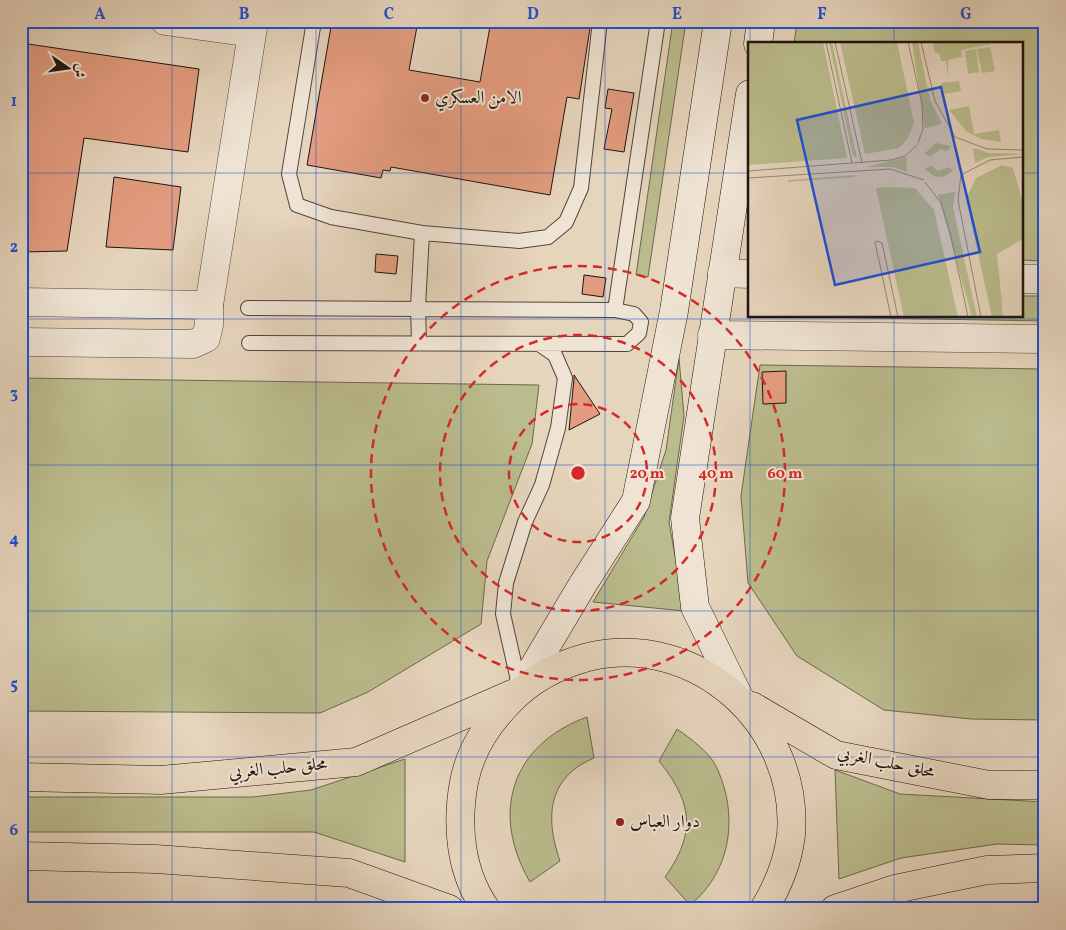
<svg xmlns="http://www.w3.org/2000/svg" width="1066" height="930" font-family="Vollkorn,Amiri,serif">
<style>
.green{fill:#bbbc8d;stroke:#6d684e}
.building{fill:#e39c7f;stroke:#1f130e}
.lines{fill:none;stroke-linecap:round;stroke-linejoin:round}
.service-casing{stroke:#51443a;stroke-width:16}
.minor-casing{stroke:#51443a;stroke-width:29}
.tertiary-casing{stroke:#51443a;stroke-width:29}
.secondary-casing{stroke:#1f130e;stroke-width:29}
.trunk-casing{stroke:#1f130e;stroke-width:29}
.service{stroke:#efe4d4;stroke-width:14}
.minor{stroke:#efe4d4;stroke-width:28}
.tertiary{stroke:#efe4d4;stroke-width:28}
.secondary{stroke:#efe4d4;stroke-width:28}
.trunk{stroke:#e6d5bd;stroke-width:28}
.grid{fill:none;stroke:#1d4ed8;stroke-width:1;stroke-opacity:0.55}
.ring{fill:none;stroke:#d62828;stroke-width:2.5;stroke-dasharray:9 6}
.poi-dot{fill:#8f2418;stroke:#efe4d4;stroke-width:2}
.labels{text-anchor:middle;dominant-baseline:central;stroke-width:4;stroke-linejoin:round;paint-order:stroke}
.poi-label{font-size:18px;fill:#1f130e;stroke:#efe4d4;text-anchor:start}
.street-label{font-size:18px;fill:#1f130e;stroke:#efe4d4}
.inset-road{fill:none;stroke:#968777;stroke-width:1}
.view{fill:#1d4ed8;fill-opacity:0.15;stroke:#1d4ed8;stroke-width:2.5}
.inset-edge{fill:none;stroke:#1f130e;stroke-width:2.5}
.centre{fill:#d62828;stroke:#efe4d4;stroke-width:2.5}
.ring-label{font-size:15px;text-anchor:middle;font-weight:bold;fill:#d62828;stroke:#efe4d4;stroke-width:4;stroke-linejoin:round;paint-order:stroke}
.neatline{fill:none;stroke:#1d4ed8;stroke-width:2}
.grid-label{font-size:16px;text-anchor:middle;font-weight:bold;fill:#1d4ed8}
</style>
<rect width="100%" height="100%" fill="#e6d5bd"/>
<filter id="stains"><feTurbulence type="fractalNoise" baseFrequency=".004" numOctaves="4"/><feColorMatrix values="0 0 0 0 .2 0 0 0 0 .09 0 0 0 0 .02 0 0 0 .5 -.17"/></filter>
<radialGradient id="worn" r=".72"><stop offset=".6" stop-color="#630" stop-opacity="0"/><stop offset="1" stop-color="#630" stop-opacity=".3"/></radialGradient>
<path class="green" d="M673 21H686L648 277 636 275Z
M797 21H1045V261L1022 260V44H794Z
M1022 296H1045V321L757 316H1022Z
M679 358 684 416 669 522 685 611 593 602 644 517 666 450Z
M760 365 1045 369V720L971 719 884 710 797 656 748 583 741 496Z
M21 378 539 385 532 444 487 561 481 624 368 692 320 713 21 711Z
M587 717 594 758C547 778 545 818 560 861L530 882C490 813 511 745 587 717Z
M677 729C691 739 708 751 716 766 739 814 732 871 690 905L665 877C697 832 692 802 659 761Z
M405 759V862L314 832H21V797H253L311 790Z
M835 770 900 794 1045 802V845L997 844 901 858 839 879Z"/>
<path class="building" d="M332 21H418L409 70 480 82 491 21H546L590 28 579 99 567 97 550 195 391 167 390 171 383 170 381 178 307 165Z
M21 43 199 69 188 152 84 138 67 251 21 252Z
M608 89 634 93 624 152 604 149 612 109 605 108Z
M114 177 181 187 173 250 106 247Z
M376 254 398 256 396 274 375 272Z
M584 275 606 278 603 297 582 294Z
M786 371V403L763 404 762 372Z
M574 375 600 414 569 430 574 379Z"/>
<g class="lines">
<defs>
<path id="service" d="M314 21 289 174 297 205 331 217 422 233
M248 308 615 310 634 314 641 322 639 333 627 344 249 343
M615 310 658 21
M419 342 418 307 422 233 519 241 548 237 566 222 581 188 600 21
M520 689 503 614 506 583 525 522 542 485 558 428 565 378 555 355 539 344"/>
<path id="minor" d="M165 21 252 33
M209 305 254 21"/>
<path id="tertiary" d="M722 273 750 274
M1022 279H1045
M21 302 209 305V325L206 338 193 344 21 342
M712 335 1045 339"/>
<path id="secondary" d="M758 44 761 21
M520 690 583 584 636 501 674 311 718 21
M740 699 695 607 685 518 750 94"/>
<path id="trunk" d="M752 706 836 755 989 785H1045
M21 777 161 780 356 762 512 694
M21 856 156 859 349 873 449 909
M486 909C460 872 456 825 464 782 470 751 488 723 510 701 531 679 558 665 588 657 696 631 800 724 791 835 788 861 778 886 764 909
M835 909 895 889 987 870 1045 868"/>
</defs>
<use href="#service" class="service-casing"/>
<use href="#minor" class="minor-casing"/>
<use href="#tertiary" class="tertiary-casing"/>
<use href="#secondary" class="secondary-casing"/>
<use href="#trunk" class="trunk-casing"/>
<use href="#service" class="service"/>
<use href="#minor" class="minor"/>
<use href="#tertiary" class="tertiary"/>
<use href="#secondary" class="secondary"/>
<use href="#trunk" class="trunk"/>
</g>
<path class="grid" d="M172 21V909M316 21V909M461 21V909M605 21V909M750 21V909M894 21V44M21 173H750M1022 173H1045M894 316V909M21 319H1045M21 465H1045M21 611H1045M21 757H1045"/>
<g class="ring">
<circle cx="578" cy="473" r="69"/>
<circle cx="578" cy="473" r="138"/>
<circle cx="578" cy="473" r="207"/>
</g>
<g class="poi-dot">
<circle cx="425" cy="98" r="5"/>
<circle cx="620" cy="822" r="5"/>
</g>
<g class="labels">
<g class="poi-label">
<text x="435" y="98">الامن العسكري</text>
<text x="630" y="822">دوار العباس</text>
</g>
<g class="street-label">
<text transform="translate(886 763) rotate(12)">محلق حلب الغربي</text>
<text transform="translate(278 769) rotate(-5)">محلق حلب الغربي</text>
</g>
</g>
<g transform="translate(748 42)">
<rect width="275" height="275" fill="#e6d5bd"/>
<path d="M0 0H75L99 116 0 123ZM81 0H84L109 116 105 114ZM92 0H149L166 81 160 96 151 106 117 112ZM164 0H170L182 58 194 82 177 86ZM185 0H243V2L213 8 214 15 200 18V35L198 19H193L191 11H187ZM242 5 247 29 234 31 229 7ZM228 7 231 30 220 32 217 9ZM211 39 213 49 196 52 193 41ZM221 64 226 92 251 88 253 100 234 97 219 90 201 68ZM188 101 203 104 199 109 193 107 182 114 176 112ZM225 106 241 111 275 112 240 115 227 121ZM158 115 159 130 144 125H118ZM254 123 265 126 275 162V197L249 212 255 274 244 275 218 157 228 136ZM184 124 190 129 201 125 205 129 195 135 186 134 177 127ZM107 133V135L40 140V138ZM137 145 167 146 186 168 210 275H156L128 146ZM207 150 205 165 229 275H224L190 153Z" fill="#bbbc8d"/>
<path class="inset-road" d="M78 0 104 121M87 0 114 121M160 0 174 62 175 87 170 101M173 0 187 59 207 95M207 95 239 107 275 108M0 129 143 118 157 114 169 103M213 133 242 118 275 115M213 133 210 158 233 275M0 136 142 127 176 138M177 140 193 161 202 190 220 275M143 275 127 200 130 199 134 201 150 275"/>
<path class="view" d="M193 45 232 210 87 243 49 78Z"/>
<rect width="275" height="275" class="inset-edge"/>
</g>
<circle cx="578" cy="473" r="8" class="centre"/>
<g class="ring-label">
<text x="647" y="478">20 m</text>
<text x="716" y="478">40 m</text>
<text x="785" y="478">60 m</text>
</g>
<rect width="1066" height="930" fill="none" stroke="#e6d5bd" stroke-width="55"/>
<g transform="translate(68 68) rotate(103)" stroke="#efe4d4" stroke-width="4" paint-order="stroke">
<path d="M0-4L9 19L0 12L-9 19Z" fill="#1f130e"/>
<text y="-8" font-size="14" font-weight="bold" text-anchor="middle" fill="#1f130e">ش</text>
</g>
<rect x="28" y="28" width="1010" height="874" class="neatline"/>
<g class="grid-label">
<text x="100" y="19">A</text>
<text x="244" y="19">B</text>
<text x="389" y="19">C</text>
<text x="533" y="19">D</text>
<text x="677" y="19">E</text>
<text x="822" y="19">F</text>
<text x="966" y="19">G</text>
<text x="14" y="106">1</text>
<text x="14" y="252">2</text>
<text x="14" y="398">3</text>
<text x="14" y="544">4</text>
<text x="14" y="689">5</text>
<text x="14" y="835">6</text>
</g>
<rect width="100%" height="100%" filter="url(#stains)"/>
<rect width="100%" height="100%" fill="url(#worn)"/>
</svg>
